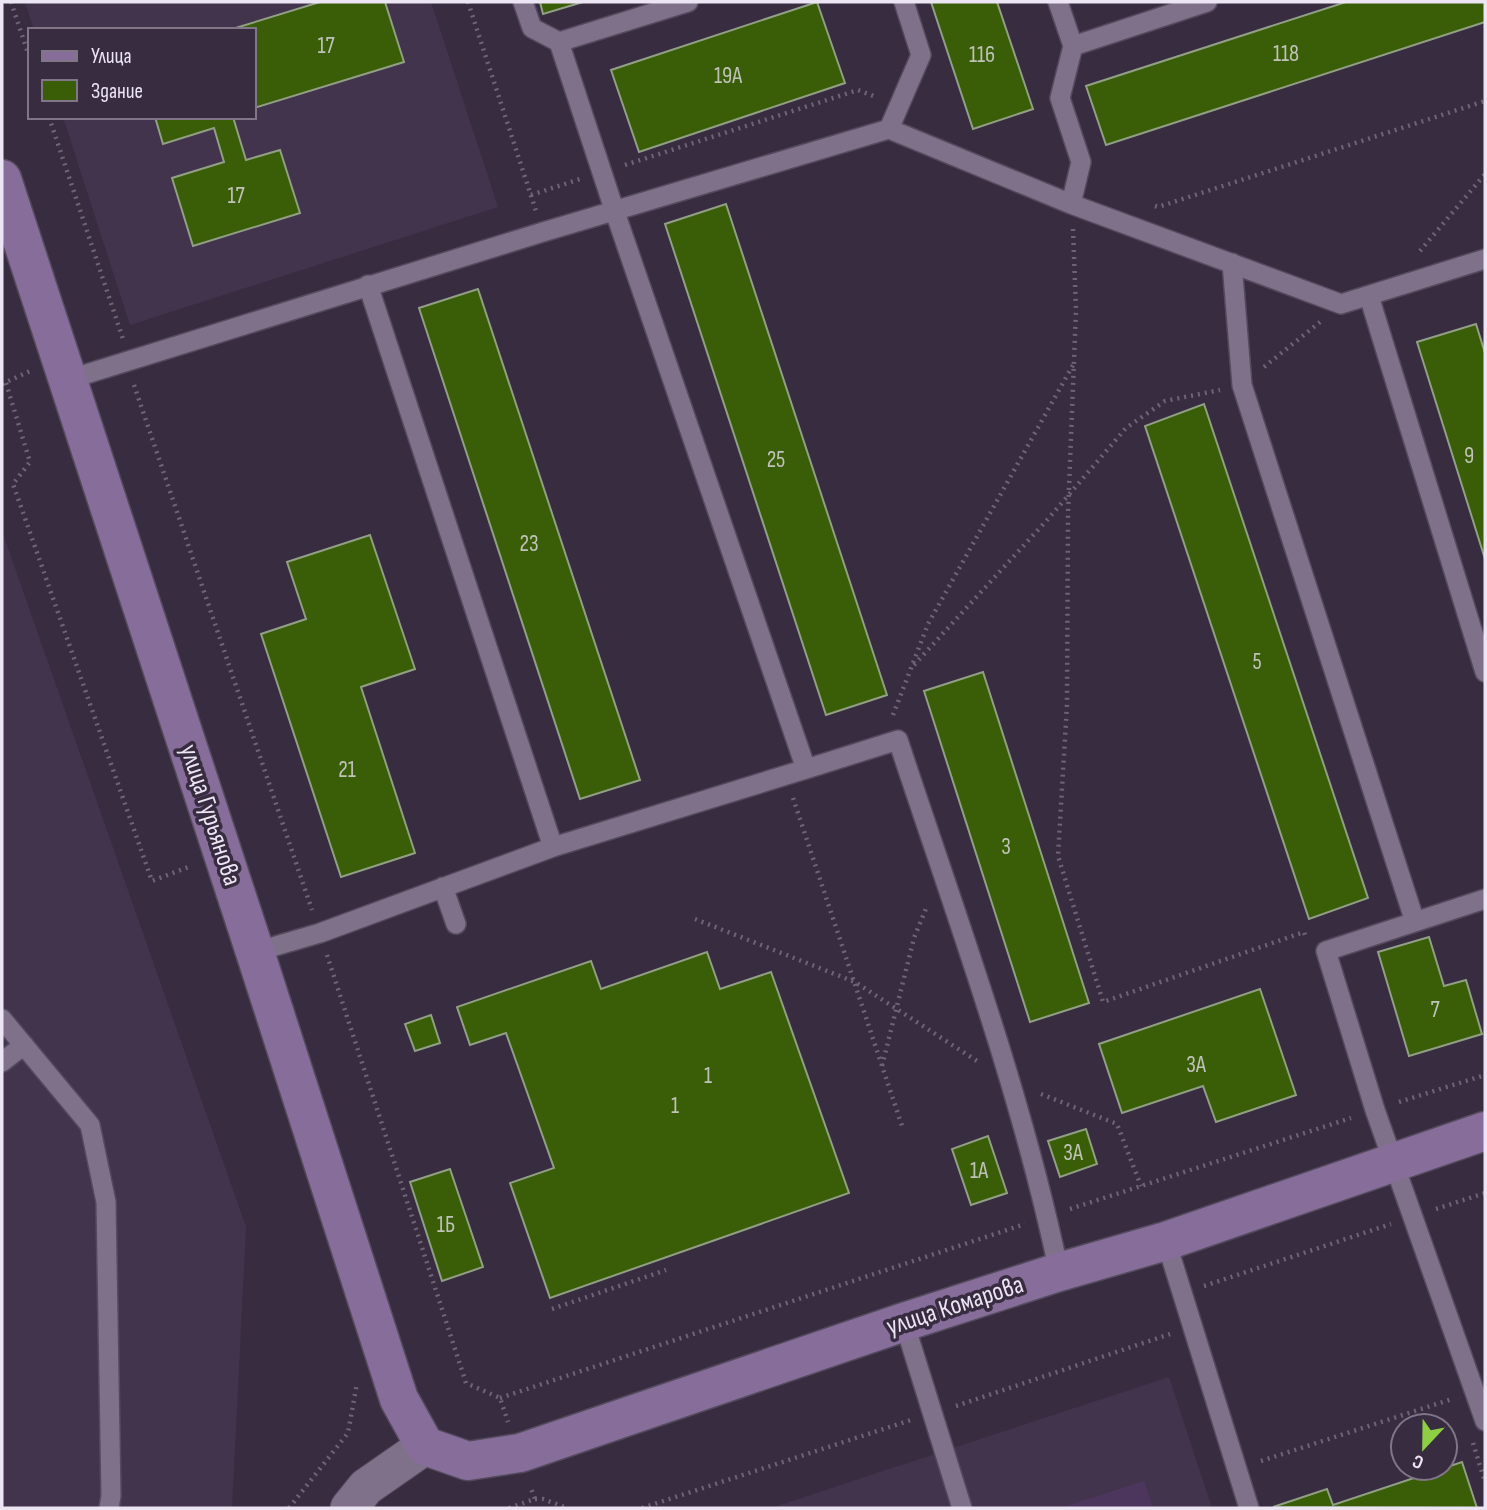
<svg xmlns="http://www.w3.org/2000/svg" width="1487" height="1510" font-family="'Sofia Sans Condensed',sans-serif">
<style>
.built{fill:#43344e}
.green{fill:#4d365e}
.building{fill:#3a5d08;stroke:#919f85;stroke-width:2}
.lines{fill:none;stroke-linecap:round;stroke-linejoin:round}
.lane-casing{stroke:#544a5d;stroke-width:22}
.street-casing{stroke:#544a5d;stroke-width:39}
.secondary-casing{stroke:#544a5d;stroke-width:41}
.path{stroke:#6f6477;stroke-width:4.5;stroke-dasharray:2 5;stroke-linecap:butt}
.lane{stroke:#7e7189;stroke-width:19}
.street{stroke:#7e7189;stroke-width:37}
.secondary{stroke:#876d9a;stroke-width:38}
.labels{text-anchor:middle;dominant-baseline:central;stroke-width:7;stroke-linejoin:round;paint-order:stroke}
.number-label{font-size:23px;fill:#c0c3b8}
.street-label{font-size:26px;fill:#ece5f3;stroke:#382c41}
</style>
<rect width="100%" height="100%" fill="#382c41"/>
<path class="built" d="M25 2H431L498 207 130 325 63 117H254V30H34Z
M2 531 246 1227 232 1508H2Z
M1169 1377 1212 1508H771L944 1451Z"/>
<path class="green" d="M1144 1481 1153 1508H1063V1507Z"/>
<path class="building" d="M320 2H385L404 62 254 108V30H229Z
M540 2H583L543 14Z
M817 2 845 83 639 152 611 70Z
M931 2H997L1033 109 973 129Z
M1346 2H1485V22L1106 145 1086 86Z
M155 117H233L246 160 280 150 300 213 193 246 172 178 224 162 214 128 163 144Z
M726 204 887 695 826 715 665 224Z
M478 289 640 780 580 799 419 308Z
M1476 324 1485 353V559L1417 342Z
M1204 404 1368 898 1309 919 1145 426Z
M370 535 415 669 361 687 415 853 341 877 261 634 306 619 287 562Z
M983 672 1089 1003 1030 1022 924 691Z
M1429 937 1444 986 1466 980 1482 1034 1409 1056 1378 952Z
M707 952 720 989 771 972 849 1193 550 1298 510 1183 554 1168 506 1033 470 1045 457 1007 591 961 601 989Z
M1260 989 1296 1095 1216 1122 1203 1086 1122 1113 1099 1044Z
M431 1015 440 1043 415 1051 405 1024Z
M1086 1129 1097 1164 1060 1177 1048 1141Z
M988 1136 1007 1193 971 1205 952 1149Z
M450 1169 483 1267 442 1281 410 1182Z
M1462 1462 1477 1508 1273 1507 1327 1489 1333 1505Z"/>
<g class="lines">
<defs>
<path id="lane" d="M1058 2 1073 46
M559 42 688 2
M889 129 921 55 904 2
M1071 204 1081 162 1060 98 1073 46 1207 2
M1232 263 1242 385 1415 922
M368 285 553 847 806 769 615 212 559 42 532 28 523 2
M1369 296 1485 672
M67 380 543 232 889 129 1071 204 1341 304 1485 259
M806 769 898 740C956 916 1021 1090 1059 1272
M443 887 456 924
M1485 899 1326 951 1375 1110 1485 1421
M255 952 320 933 553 847
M2 1019 90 1125 106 1202 111 1496 109 1508
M2 1062 24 1045
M1166 1241 1249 1508
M904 1322 962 1508"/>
<path id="street" d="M349 1508 366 1487 425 1446"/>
<path id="secondary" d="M2 179 255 952 399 1399 425 1446 468 1461 520 1453 904 1322 1059 1272 1166 1241 1485 1131"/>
</defs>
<use href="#lane" class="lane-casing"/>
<use href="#street" class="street-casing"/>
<use href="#secondary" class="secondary-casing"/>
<path class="path" d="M11 2 30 59
M468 2 536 211
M49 117 123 339
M625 165 858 90 876 97
M531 195 580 179
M1155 206 1158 207 1485 101
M1073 229 1076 310 1068 513 1067 704 1058 856 1103 1002 1304 932 1306 938
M1420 251 1485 174
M1264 367 1320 322
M6 383 30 462 13 484 152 881 191 866
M2 384 30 371
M134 385 312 910
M914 665 1048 519 1126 428 1165 401 1220 390
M893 715 928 624 1073 365
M793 798 902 1126
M695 919 855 982 977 1061
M327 955 466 1383 500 1398 508 1422
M882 1066 914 938 927 906
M1041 1094 1117 1124 1141 1186
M1399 1102 1485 1075
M1070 1209 1351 1118
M1436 1209 1485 1193
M1204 1286 1391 1224
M552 1309 666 1270
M500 1398 1025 1224
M956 1406 1170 1334
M1473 1443 1485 1482
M1261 1461 1452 1399
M535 1499H543L567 1508
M289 1508 348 1433 357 1383
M509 1508 535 1499 530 1486
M642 1508 911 1420"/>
<use href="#lane" class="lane"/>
<use href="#street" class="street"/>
<use href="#secondary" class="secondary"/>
</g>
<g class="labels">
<g class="number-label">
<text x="326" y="46">17</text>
<text x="1286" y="54">118</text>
<text x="982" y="55">116</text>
<text x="728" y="76">19А</text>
<text x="236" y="196">17</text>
<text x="1469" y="456">9</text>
<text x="776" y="460">25</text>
<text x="529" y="544">23</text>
<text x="1257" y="662">5</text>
<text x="347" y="770">21</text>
<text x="1006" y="847">3</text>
<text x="1435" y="1010">7</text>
<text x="1196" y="1065">3А</text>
<text x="708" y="1076">1</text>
<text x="675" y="1106">1</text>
<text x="1073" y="1153">3А</text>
<text x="979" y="1171">1А</text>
<text x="446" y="1225">1Б</text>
</g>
<g class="street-label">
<text transform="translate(210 815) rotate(72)">улица Гурьянова</text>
<text transform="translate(955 1306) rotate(-18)">улица Комарова</text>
</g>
</g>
<rect width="1487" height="1510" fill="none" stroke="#ece5f3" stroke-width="7"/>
<rect x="28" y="28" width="228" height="91" fill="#382c41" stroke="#807688" stroke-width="2"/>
<rect x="42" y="51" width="35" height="10" fill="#876d9a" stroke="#807688" stroke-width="2"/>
<text x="91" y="63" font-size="21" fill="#ece5f3">Улица</text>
<rect x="42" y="80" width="35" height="21" fill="#3a5d08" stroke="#807688" stroke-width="2"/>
<text x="91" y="98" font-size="21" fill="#ece5f3">Здание</text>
<g transform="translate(1424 1447) rotate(202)"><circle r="33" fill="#382c41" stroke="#807688" stroke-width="2"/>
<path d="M0-5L12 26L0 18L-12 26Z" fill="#8dce44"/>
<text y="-10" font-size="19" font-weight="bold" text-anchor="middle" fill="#ece5f3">С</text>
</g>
</svg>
